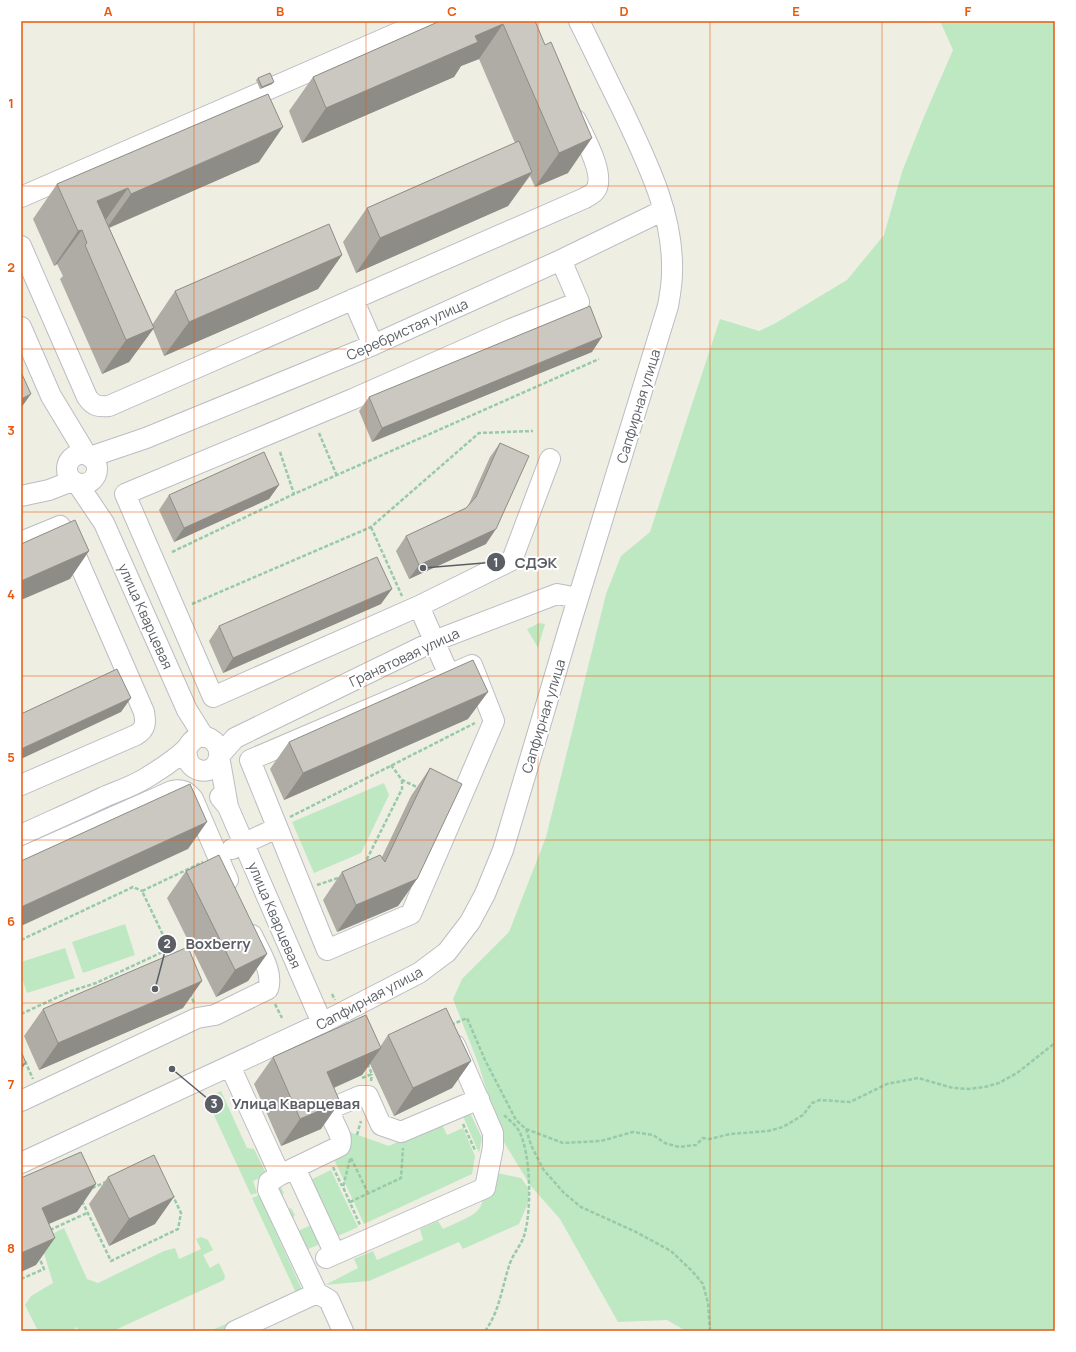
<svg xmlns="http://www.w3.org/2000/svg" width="1076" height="1352" font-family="Manrope,sans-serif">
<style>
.green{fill:#bee8c2}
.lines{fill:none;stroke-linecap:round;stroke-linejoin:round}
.minor-casing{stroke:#bbbdc3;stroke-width:22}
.path{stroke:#96caaa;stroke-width:2.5;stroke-dasharray:4 2;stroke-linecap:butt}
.minor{stroke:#fff;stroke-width:20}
.wall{fill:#aeaca5}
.shaded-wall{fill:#8d8c86}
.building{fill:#cac8c0;stroke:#8d8c86}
.grid{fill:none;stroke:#e8590c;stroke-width:1;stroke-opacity:0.55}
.labels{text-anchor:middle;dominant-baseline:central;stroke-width:4;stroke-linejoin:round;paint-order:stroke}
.street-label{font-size:14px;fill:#5b5f65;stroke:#fff}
.leader{fill:none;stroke:#5b5f65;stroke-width:1.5}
.callout-dot{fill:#5b5f65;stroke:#fff;stroke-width:1.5}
.mark-label{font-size:12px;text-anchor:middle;font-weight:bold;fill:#fff}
.callout-label{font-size:15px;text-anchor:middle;font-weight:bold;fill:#5b5f65;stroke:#fff;stroke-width:4;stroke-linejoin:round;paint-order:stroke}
.neatline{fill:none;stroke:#e8590c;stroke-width:1.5}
.grid-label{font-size:13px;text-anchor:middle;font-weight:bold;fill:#e8590c}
</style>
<rect width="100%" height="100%" fill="#efeee3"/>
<path class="green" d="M940 21H1055V1331H686L667 1320 618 1322 560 1219 530 1185 502 1139 478 1063 453 999 462 979 509 932 546 837 606 594 621 556 650 532 720 319 759 331 774 324 847 280 884 235 902 172 923 119 953 50Z
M539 623 545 624 538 648 527 629Z
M384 783 389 795 361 853 314 873 292 822Z
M125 924 135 955 83 973 72 942Z
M65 948 75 978 27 993 21 975V962Z
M221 1091 247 1148 254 1149 265 1171 263 1177 253 1181 257 1193 251 1195 206 1098Z
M466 1113 471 1115 482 1138 479 1153 462 1114Z
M441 1122 447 1135 463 1128 475 1156 472 1174 364 1224 332 1155 344 1130 389 1146Z
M331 1170 358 1227 304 1251 272 1184 279 1183 284 1193 282 1196 288 1209 291 1208 295 1215 293 1218 298 1231 326 1218 306 1182Z
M488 1171 521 1178 529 1189 528 1203 519 1224 463 1249 459 1242 369 1281 325 1285 358 1268 354 1259 373 1251 377 1260 423 1240 420 1229 438 1221 443 1229C485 1210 481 1215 488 1171Z
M259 1195 303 1292C277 1306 239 1331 210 1331L242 1317 243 1319 297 1295 252 1198Z
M64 1228 87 1279 98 1283 164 1251 175 1248 179 1259 201 1249 196 1239 201 1237 208 1240 213 1250 203 1255 210 1268 219 1263 225 1276 224 1280 113 1331H79L77 1327 72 1331H38L25 1305 31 1296 53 1283 40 1240Z"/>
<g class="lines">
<defs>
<path id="minor" d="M21 197 425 21
M21 246 87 397C93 406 98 407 109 406L585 198C588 196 593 194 595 191 607 176 583 135 576 120
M353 299 373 345
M21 327 51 396 86 454
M67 469a15 15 0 1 1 30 0a15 15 0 1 1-30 0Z
M90 457 146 438 373 345 561 260 664 210
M550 459 512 560 419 606 213 697 125 494 353 399 511 329 579 302 561 260
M77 483 104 523 187 710 204 737
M21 496 49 490 72 481
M21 542 60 526 66 533 144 712C146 723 146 729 136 735L21 785
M419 606 449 675
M472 665 494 721 411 914 327 950 250 760Z
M220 797 228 807 244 844 322 1023
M228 807 219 756 235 738 434 641 557 594 578 598
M21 835C49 822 77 810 104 797 118 791 133 786 146 778 159 770 175 760 186 749 190 745 191 739 199 737 210 734 221 745 219 757 215 779 183 773 187 749
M232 849 277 828
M21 858 172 791C182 789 187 791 193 799L228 880
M230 1066 280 1175 269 1182 268 1190 317 1293 329 1300 343 1331
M21 1101 197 1018 215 1015 268 989C274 972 259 951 252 935
M21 1163 322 1023 419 973 447 952 470 922 485 894 503 850 569 628 668 306C670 295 672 284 672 273 674 215 647 162 623 111 608 81 594 51 579 21
M295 1168 335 1254
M280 1175 340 1146C345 1133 328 1122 332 1108L360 1096H368L381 1125 401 1132 479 1099
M326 1258 485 1188 493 1147V1133L455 1045
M235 1331 317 1293"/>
</defs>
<use href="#minor" class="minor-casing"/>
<path class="path" d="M319 433 337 476
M280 452 294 494
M371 527 402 596
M172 552 294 494 599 359
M192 604 371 527 479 433 533 431
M391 765 402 780 419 788
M290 817 475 723
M364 865 402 789V780
M317 885 341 877
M21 940 133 887 142 891
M173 956 142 891 203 862
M190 993 194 1003
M332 994 335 1000
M275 1004 282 1018
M21 1014 71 991 96 983 169 949
M451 1025 467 1018 485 1060 516 1120 526 1129 531 1145 543 1169 564 1193 581 1207 636 1232 671 1251 692 1271 703 1284 708 1303 710 1331
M25 1061 33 1079
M362 1078 372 1074 367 1063
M371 1081 372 1074
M463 1124 475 1150
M526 1129 563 1143 601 1141 633 1132 653 1135 665 1143 679 1147 696 1145 703 1138 710 1139 730 1134 768 1131 783 1127 803 1115 812 1103 820 1100 850 1102 887 1084 918 1078 953 1088 969 1089 985 1087 999 1083 1017 1073 1055 1043
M357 1135 361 1121
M351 1158 368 1193
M350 1159 343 1187 360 1225
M333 1167 342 1186
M92 1188 106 1182
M82 1201 111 1261 178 1229 181 1213 173 1196
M350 1202 401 1178 403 1148
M50 1230 87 1213
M21 1279 44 1269 39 1257
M485 1331C500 1311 502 1286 510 1263 514 1253 521 1245 524 1236 532 1211 531 1153 519 1131 516 1125 509 1120 504 1115"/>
<use href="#minor" class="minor"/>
</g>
<path class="wall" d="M440 21H535L568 173 535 187 530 176 508 206 356 273 343 242 367 208 515 143 479 59 461 66 454 77 302 143 289 111 313 77Z
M258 78 272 84 260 89 256 80Z
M259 162 109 228 152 325 175 291 342 255 318 289 164 356 153 329 129 362 102 374 60 279 63 276 57 264 54 266 33 219 57 184Z
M592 352 372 442 359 411 369 397Z
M500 443 486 544 409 579 396 551 406 536 466 508 468 506 490 457Z
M279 485 269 499 174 542 159 510 169 495Z
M381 604 223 673 209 641 219 626Z
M468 719 284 800 270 769 289 742Z
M430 768 417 879 398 906 337 932 323 900 342 872 382 857 411 796Z
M186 871 267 954 248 981 216 997 167 898Z
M183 1008 39 1070 24 1036 43 1009Z
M388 1035 471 1061 452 1088 394 1116 370 1064 362 1075 334 1088 321 1129 281 1146 254 1084 273 1057 380 1047Z
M108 1177 155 1224 109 1246 89 1204Z"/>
<path class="shaded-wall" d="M503 24 479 59 461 66 454 77 302 143 326 108 475 36Z
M274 82 272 84 260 89 262 87Z
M283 127 259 162 106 229 131 194Z
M592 138 568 173 535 187 559 153Z
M532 172 508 206 356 273 380 238Z
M128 188 104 222 82 230 57 264 54 266 78 231 97 201Z
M342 255 318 289 164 356 189 322Z
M154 328 129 362 102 374 126 340Z
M602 337 592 352 372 442 382 428Z
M31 394 21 408V399Z
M279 485 269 499 174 542 184 528Z
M496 529 486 544 409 579 419 565Z
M89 551 70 579 21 600V581Z
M392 589 381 604 223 673 233 658Z
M488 692 468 719 284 800 303 773Z
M131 698 121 712 21 759V749Z
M207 822 188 849 21 926V907Z
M417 879 398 906 337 932 356 905Z
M267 954 248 981 216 997 235 970Z
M202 981 183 1008 39 1070 58 1043Z
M381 1048 362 1075 308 1099 327 1072Z
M471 1061 452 1088 394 1116 413 1088Z
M26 1063 21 1070V1065Z
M340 1102 321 1129 281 1146 300 1119Z
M96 1184 77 1212 23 1235 42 1208Z
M174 1197 155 1224 109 1246 129 1219Z
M55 1238 36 1265 21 1272V1253Z"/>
<path class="building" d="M440 21H535L545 45 551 42 592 138 559 153 503 24 475 36 478 42 326 108 313 77Z
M270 73 274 82 262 87 258 78Z
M268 94 283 127 131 194 128 188 97 201 154 328 126 340 85 245 87 243 82 230 78 231 57 184Z
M519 141 532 172 380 238 367 208Z
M329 224 342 255 189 322 175 291Z
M590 306 602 337 382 428 369 397Z
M21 372 31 394 21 399Z
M500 443 529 456 496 529 419 565 406 536 466 508 476 497Z
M264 452 279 485 184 528 169 495Z
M75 520 89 551 21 581V544Z
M377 557 392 589 233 658 219 626Z
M473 660 488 692 303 773 289 742Z
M117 669 131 698 21 749V714Z
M430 768 462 784 417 879 356 905 342 872 380 855 385 862Z
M190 784 207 822 21 907V861Z
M219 855 267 954 235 970 186 871Z
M188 947 202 981 58 1043 43 1009Z
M446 1008 471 1061 413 1088 388 1035Z
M366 1015 381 1048 327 1072 340 1102 300 1119 273 1057Z
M21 1051 26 1063 21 1065Z
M81 1152 96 1184 42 1208 55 1238 21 1253V1178Z
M154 1155 174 1197 129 1219 108 1177Z"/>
<path class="grid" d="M194 21V1331M366 21V1331M538 21V1331M710 21V1331M882 21V1331M21 186H1055M21 349H1055M21 512H1055M21 676H1055M21 840H1055M21 1003H1055M21 1166H1055"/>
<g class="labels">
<g class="street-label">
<text transform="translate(407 329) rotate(-24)">Серебристая улица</text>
<text transform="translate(638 406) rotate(-73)">Сапфирная улица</text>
<text transform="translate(146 616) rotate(66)">улица Кварцевая</text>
<text transform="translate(404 657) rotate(-25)">Гранатовая улица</text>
<text transform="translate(543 716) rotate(-73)">Сапфирная улица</text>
<text transform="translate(275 915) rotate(67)">улица Кварцевая</text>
<text transform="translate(369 998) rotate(-28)">Сапфирная улица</text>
</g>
</g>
<path class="leader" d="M423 568L496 562M155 989L167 944M172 1069L214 1104"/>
<g class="callout-dot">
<circle cx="423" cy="568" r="4"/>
<circle cx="155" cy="989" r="4"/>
<circle cx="172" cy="1069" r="4"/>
<circle cx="496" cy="562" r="10"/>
<circle cx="167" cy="944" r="10"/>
<circle cx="214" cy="1104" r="10"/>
</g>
<g class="mark-label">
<text x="496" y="567">1</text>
<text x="167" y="948">2</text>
<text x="214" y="1108">3</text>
</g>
<g class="callout-label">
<text x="536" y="568">СДЭК</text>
<text x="218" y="949">Boxberry</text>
<text x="296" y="1109">Улица Кварцевая</text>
</g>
<rect width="1076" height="1352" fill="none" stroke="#ffffff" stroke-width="44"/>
<rect x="22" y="22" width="1032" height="1308" class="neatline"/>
<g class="grid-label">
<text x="108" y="16">A</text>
<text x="280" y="16">B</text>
<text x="452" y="16">C</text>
<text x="624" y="16">D</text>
<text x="796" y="16">E</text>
<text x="968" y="16">F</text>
<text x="11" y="108">1</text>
<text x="11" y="272">2</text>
<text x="11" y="435">3</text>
<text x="11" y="599">4</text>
<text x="11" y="762">5</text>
<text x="11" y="926">6</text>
<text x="11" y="1089">7</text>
<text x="11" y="1253">8</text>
</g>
</svg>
